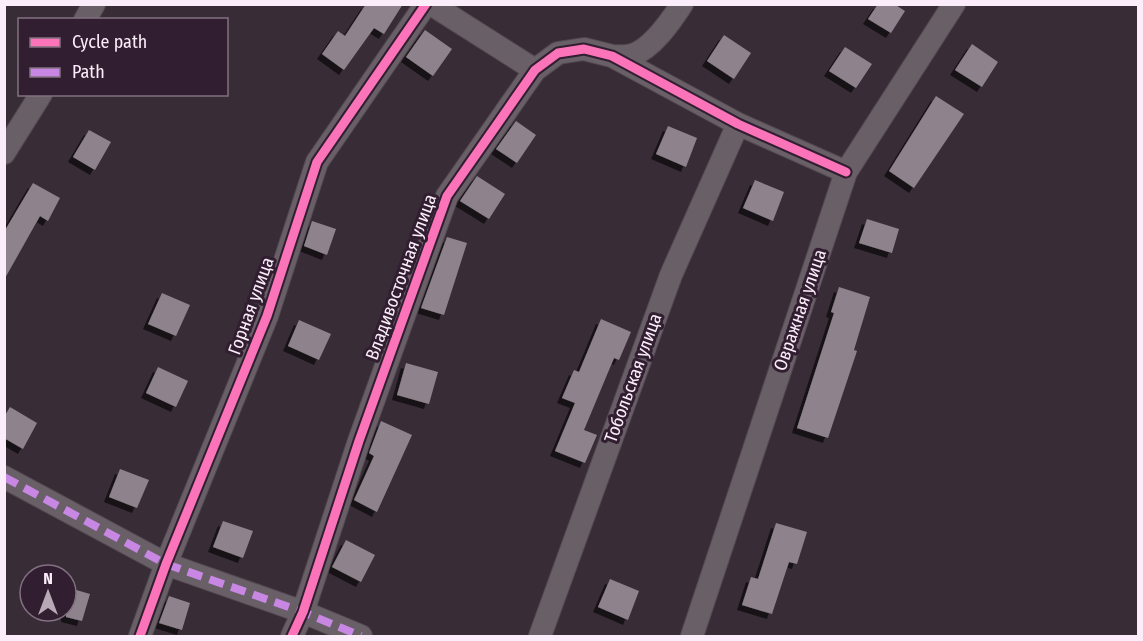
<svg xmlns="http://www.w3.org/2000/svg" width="1143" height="641" font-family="'Fira Sans Condensed',sans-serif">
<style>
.building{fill:#8e828d;filter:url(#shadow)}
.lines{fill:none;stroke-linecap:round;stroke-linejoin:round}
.minor-casing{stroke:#534952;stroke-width:24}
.minor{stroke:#685f67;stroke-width:22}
.quiet{stroke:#c787e3;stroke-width:8;stroke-dasharray:15 8;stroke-linecap:butt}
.cycleway-casing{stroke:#321e31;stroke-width:13}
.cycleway{stroke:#fb73b8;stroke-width:9}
.labels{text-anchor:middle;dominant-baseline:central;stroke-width:6;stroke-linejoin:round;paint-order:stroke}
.street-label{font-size:18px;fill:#fbedf9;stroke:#321e31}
</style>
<defs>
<filter id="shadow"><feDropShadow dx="-5" dy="5" stdDeviation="0" flood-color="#0009"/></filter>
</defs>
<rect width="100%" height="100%" fill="#382c37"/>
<path class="building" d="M366 4H403L384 34 374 28 344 70 322 54 338 31 345 36Z
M878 4H894L905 11 891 33 868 19Z
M425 30 452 49 433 76 406 57Z
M724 35 751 53 734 79 707 61Z
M972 44 998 62 982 87 955 70Z
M845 47 872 64 856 88 829 71Z
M936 96 964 114 914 188 889 171Z
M516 121 536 135 517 163 496 149Z
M668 126 697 138 686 167 656 154Z
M89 130 111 142 95 170 73 157Z
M477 176 505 194 489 219 460 201Z
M755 180 784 192 773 221 743 208Z
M33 183 60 198 48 221 40 216 4 280V232Z
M867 219 899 229 892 253 859 243Z
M312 221 336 229 327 255 304 246Z
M447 237 467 243 444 315 421 308Z
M839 287 870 297 854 350 857 351 828 438 797 428 834 313 831 312Z
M162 293 190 305 176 336 148 324Z
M601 319 631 332 619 360 614 358 584 430 597 435 585 463 555 451 575 403 562 398 574 370 579 372Z
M299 320 331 334 319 360 288 346Z
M406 363 438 372 429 404 397 395Z
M158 367 188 381 176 407 146 393Z
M10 407 37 423 23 449 4 438V417Z
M381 421 412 435 377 512 354 500 374 456 369 453Z
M120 469 149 480 137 508 109 497Z
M223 521 253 531 243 558 213 547Z
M776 523 807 532 797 564 789 562 772 614 742 605 751 577 758 579Z
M346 540 375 555 361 582 332 567Z
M610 579 639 591 628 620 598 607Z
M66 587 90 594 82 621 66 617Z
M169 596 190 603 182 630 159 623Z"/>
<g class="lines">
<defs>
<path id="minor" d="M431 4 535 70
M85 20 94 4
M612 56C618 56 626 57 632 55 652 49 671 21 682 4
M4 153 41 94
M4 477 166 564 303 612 361 636
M140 636 166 564 267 316 317 162 426 4
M292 636 303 612 359 441 447 196 535 70 558 53 584 49 612 56 738 124 846 172
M540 636 671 275 738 124
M692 636 846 172 954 4"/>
</defs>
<use href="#minor" class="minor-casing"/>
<use href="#minor" class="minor"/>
<path class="quiet" d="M4 477 166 564 303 612 361 636"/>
<defs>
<path id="cycleway" d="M140 636 166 564 267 316 317 162 426 4
M292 636 303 612 359 441 447 196 535 70 558 53 584 49 612 56 738 124 846 172"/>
</defs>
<use href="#cycleway" class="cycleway-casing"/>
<use href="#cycleway" class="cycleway"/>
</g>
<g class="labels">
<g class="street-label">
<text transform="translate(401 277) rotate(-70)">Владивосточная улица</text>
<text transform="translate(251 306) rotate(-70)">Горная улица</text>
<text transform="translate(800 310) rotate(-71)">Овражная улица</text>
<text transform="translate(633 378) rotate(-70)">Тобольская улица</text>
</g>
</g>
<rect width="1143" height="641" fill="none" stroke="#fbedf9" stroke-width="12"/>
<rect x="18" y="18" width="210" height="78" fill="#321e31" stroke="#827181" stroke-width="1.5"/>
<rect x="30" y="38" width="30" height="9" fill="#fb73b8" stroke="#827181" stroke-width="1.5"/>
<text x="72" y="48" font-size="18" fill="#fbedf9">Cycle path</text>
<rect x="30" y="68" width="30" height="9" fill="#c787e3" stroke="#827181" stroke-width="1.5"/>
<text x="72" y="78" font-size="18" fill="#fbedf9">Path</text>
<g transform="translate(48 593)"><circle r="28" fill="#321e31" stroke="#827181" stroke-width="1.5"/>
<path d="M0-4.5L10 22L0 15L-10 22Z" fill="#b7a9b5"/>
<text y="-9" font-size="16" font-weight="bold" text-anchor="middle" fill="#fbedf9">N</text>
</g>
</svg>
